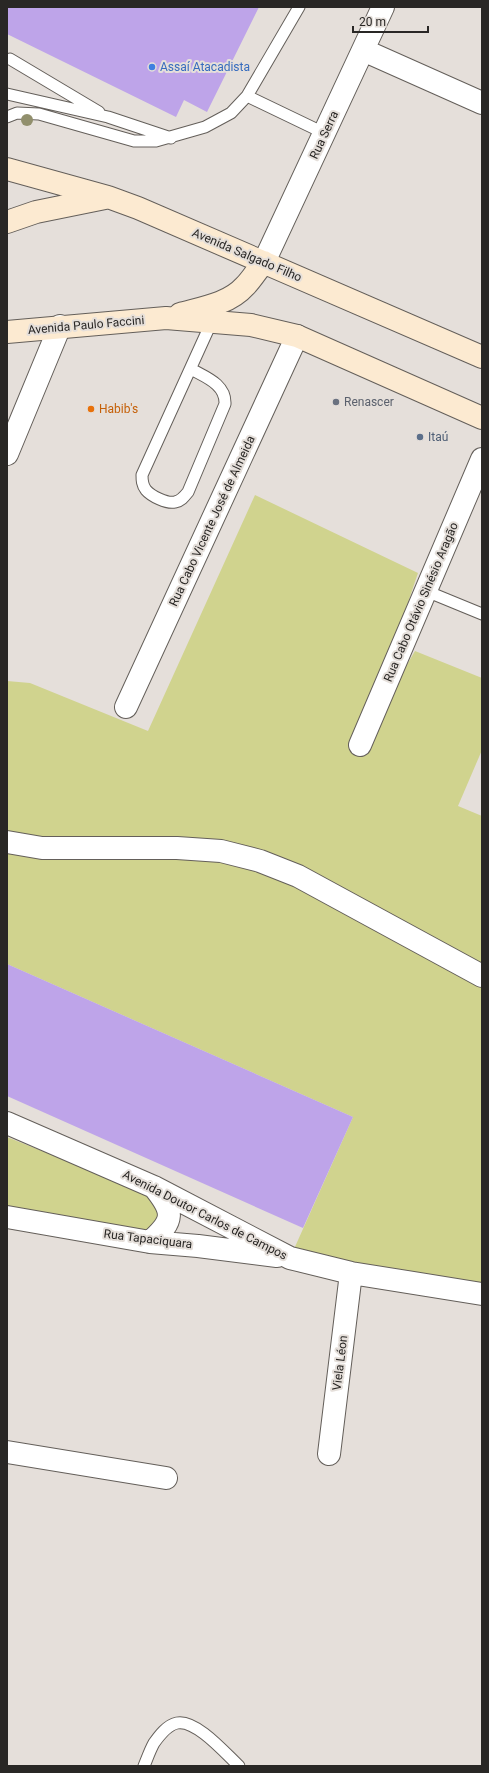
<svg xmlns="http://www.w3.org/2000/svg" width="489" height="1773" font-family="Roboto,sans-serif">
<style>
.green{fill:#d0d38e}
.building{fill:#bea4e9}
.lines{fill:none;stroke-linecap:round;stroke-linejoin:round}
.service-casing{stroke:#645f5a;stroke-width:13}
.minor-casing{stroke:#645f5a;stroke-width:24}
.secondary-casing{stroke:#645f5a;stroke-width:24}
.service{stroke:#fff;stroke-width:11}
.minor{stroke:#fff;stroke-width:22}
.secondary{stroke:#fcead1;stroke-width:22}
.tree{fill:#918f6c}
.shop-dot{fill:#3f7fe0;stroke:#e5dfda;stroke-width:1.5}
.worship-dot{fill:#6b7280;stroke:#e5dfda;stroke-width:1.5}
.food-dot{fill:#e8710a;stroke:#e5dfda;stroke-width:1.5}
.service-dot{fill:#5c6f8a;stroke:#e5dfda;stroke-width:1.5}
.labels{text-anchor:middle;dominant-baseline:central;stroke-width:4;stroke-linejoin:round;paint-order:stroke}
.shop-label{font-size:12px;fill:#366cbe;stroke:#e5dfda;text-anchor:start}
.street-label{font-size:12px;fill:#292725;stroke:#e5dfda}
.worship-label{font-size:12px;fill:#5b616d;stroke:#e5dfda;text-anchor:start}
.food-label{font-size:12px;fill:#c56008;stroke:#e5dfda;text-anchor:start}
.service-label{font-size:12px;fill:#4e5e75;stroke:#e5dfda;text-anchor:start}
</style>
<rect width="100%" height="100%" fill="#e5dfda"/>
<path class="green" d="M255 495 418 573 361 742 415 651 482 678V750L458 806 482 816V1294L290 1258 353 1117 7 964V681L30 683 148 731Z
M7 1137 157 1197 162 1205 158 1232 7 1210Z"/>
<path class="building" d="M7 7H259L207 112 184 100 176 117 7 34Z
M7 964 353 1117 303 1228 7 1096Z"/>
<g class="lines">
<defs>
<path id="service" d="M10 59 99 112
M7 94 108 117 171 138
M247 96 324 133
M7 117 17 113 39 114 134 141H156L205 127 231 113 247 96 299 7
M191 369C205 377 226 384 225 404L188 492C184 497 181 501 175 502 167 504 151 496 146 490 142 485 142 480 142 475L212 321
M426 591 482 614
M144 1766C147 1759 150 1750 154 1743 159 1736 167 1725 177 1723 196 1719 226 1754 239 1766"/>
<path id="minor" d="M363 50 482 103
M264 262 383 7
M7 454 60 326
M126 707 297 336
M360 745 482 459
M7 842 42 848H177L221 851 260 861 298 876 482 976
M7 1123 154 1187 290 1258 351 1273 482 1294
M7 1217 150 1242 198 1246 277 1256
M150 1242C175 1220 174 1212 154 1187
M7 1452 166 1478
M329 1454 351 1273"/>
<path id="secondary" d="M7 169 108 197 138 208 482 357
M7 222 36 212 105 198
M180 314C202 308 229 304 245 286 252 279 257 270 264 262
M7 332 166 318 251 325 297 336 482 418"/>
</defs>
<use href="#service" class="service-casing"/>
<use href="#minor" class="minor-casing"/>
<use href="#secondary" class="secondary-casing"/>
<use href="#service" class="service"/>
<use href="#minor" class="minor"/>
<use href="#secondary" class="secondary"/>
</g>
<circle class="tree" cx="27" cy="120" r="6"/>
<circle class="shop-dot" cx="152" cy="67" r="4"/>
<circle class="worship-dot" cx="336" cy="402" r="4"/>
<circle class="food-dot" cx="91" cy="409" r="4"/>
<circle class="service-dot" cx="420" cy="437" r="4"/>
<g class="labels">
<g class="shop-label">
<text x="160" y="67">Assaí Atacadista</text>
</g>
<g class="street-label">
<text transform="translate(324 135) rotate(-65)">Rua Serra</text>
<text transform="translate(247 255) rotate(23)">Avenida Salgado Filho</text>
<text transform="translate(86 325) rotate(-5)">Avenida Paulo Faccini</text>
<text transform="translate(212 521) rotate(-65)">Rua Cabo Vicente José de Almeida</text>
<text transform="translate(421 602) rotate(-67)">Rua Cabo Otávio Sinésio Aragão</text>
<text transform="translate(205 1215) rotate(27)">Avenida Doutor Carlos de Campos</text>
<text transform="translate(148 1239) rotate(7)">Rua Tapaciquara</text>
<text transform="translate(340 1363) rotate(-83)">Viela Léon</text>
</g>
<g class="worship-label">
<text x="344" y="402">Renascer</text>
</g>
<g class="food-label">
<text x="99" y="409">Habib's</text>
</g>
<g class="service-label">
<text x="428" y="437">Itaú</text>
</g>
</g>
<rect width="489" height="1773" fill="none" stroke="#292725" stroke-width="16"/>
<path d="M353 26v6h75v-6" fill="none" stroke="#292725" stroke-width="2"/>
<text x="359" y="26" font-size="12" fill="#292725" stroke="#e5dfda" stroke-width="3" paint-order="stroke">20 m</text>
</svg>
